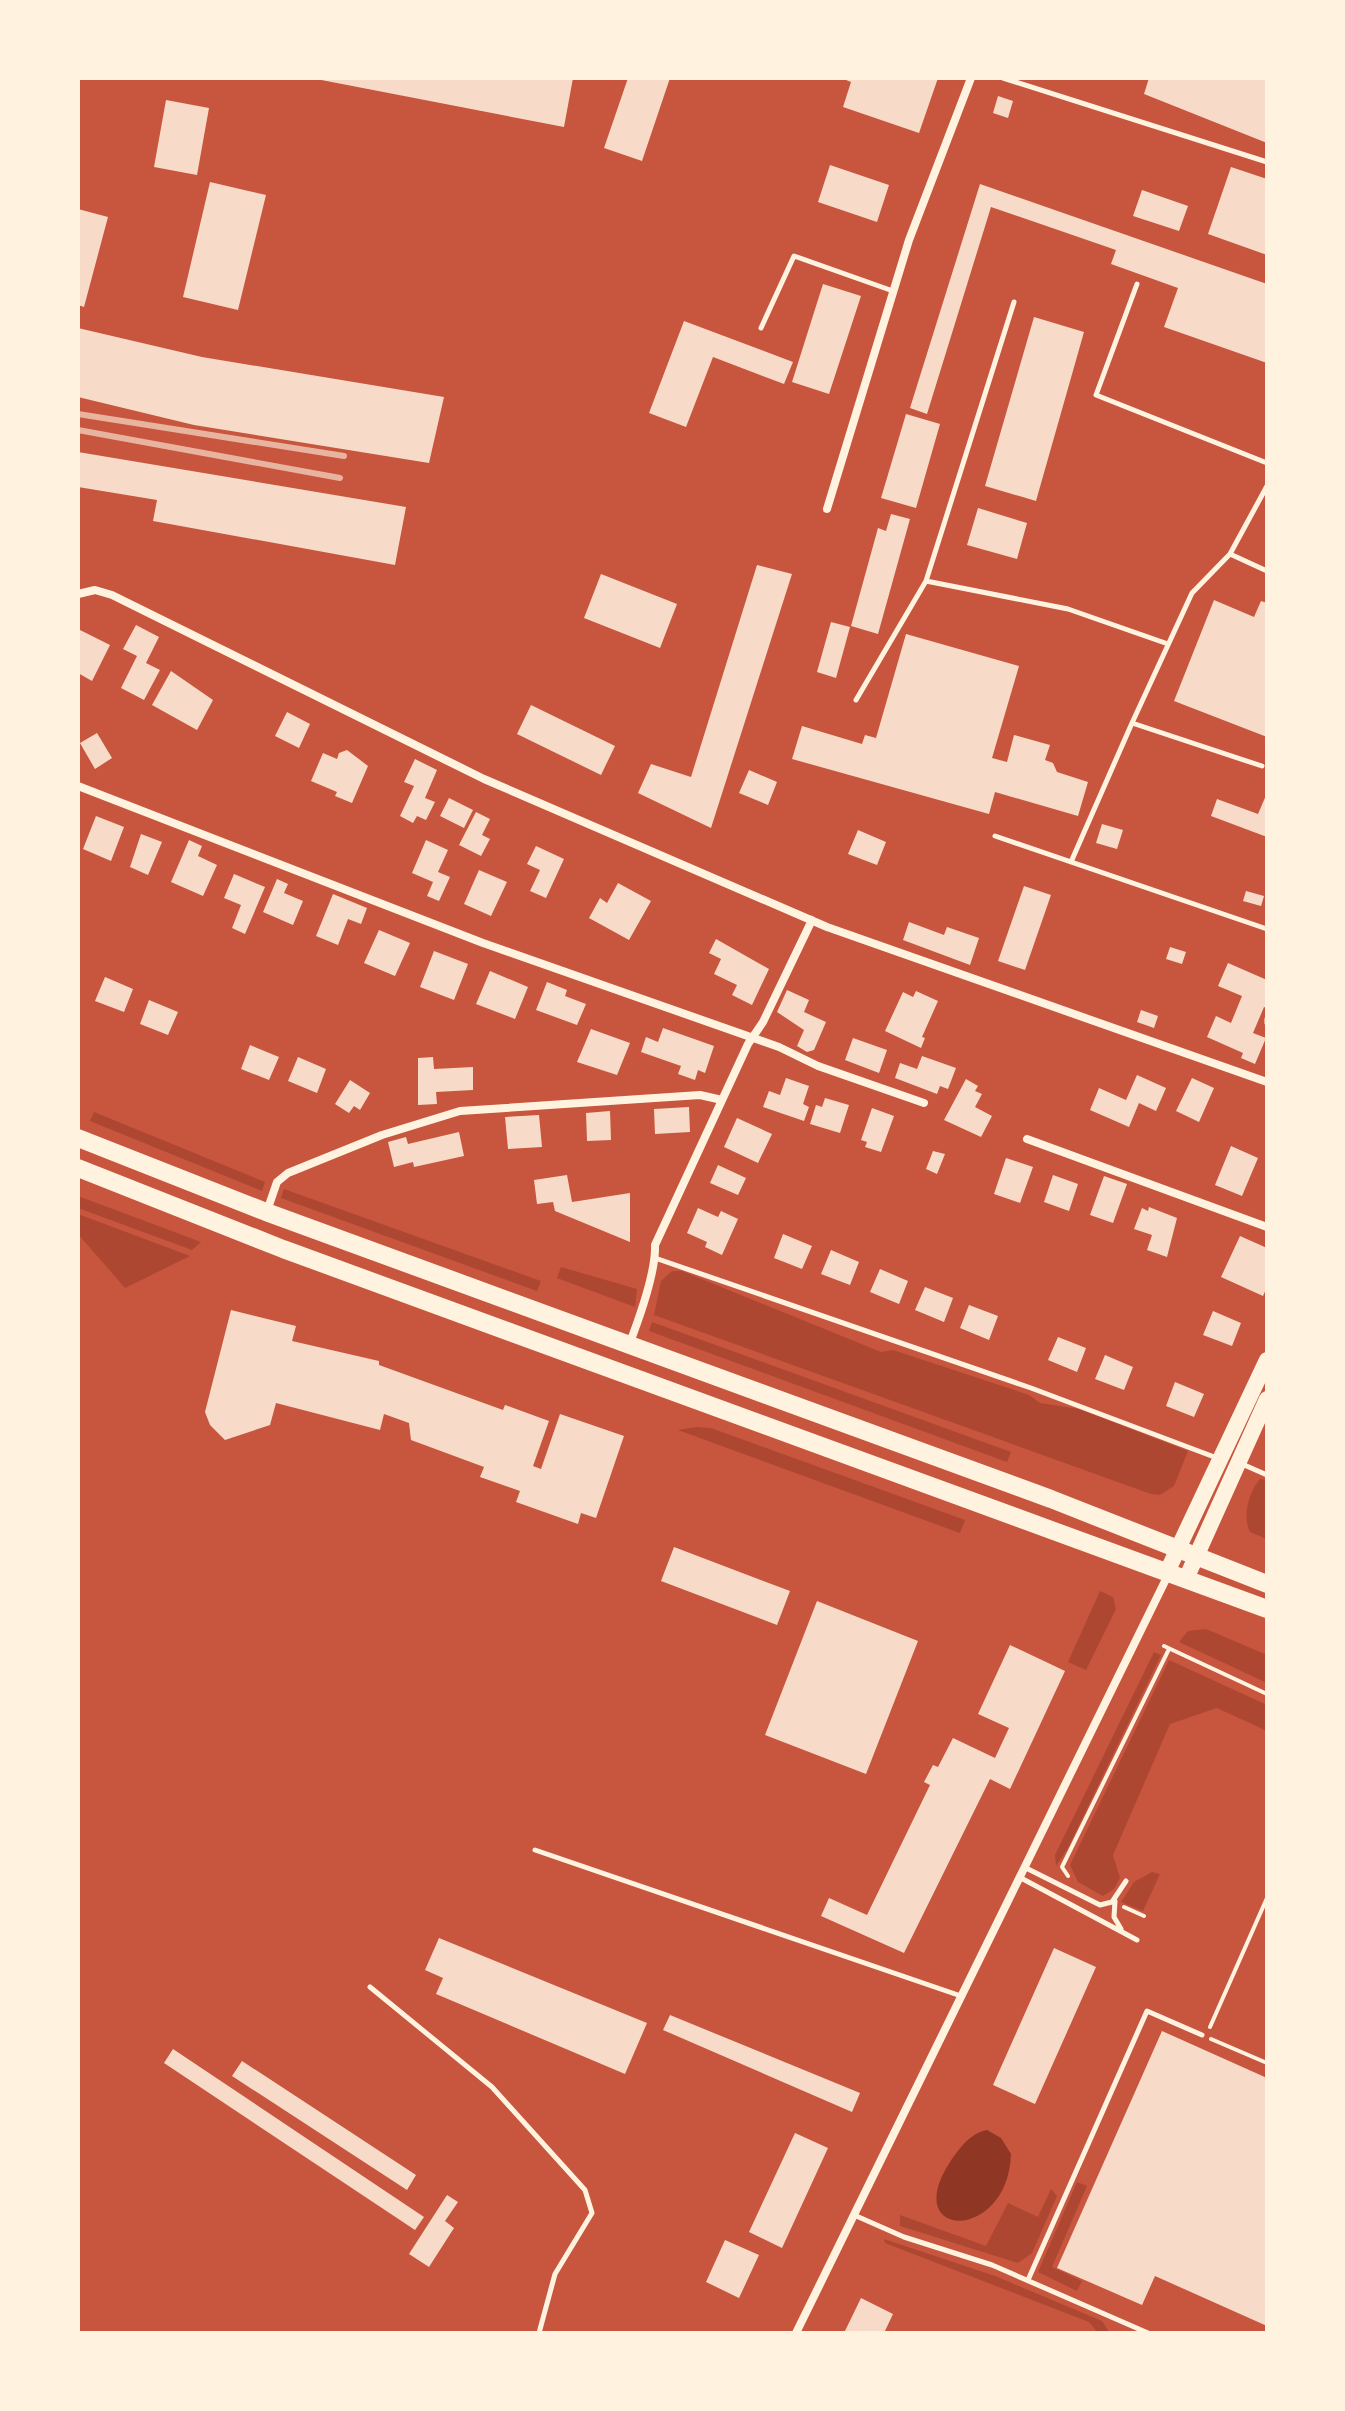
<svg xmlns="http://www.w3.org/2000/svg" width="1345" height="2411" font-family="Rubik,sans-serif">
<style>
.green{fill:#ae4732}
.water{fill:#8f3625}
.building{fill:#f7dbc8}
.lines{fill:none;stroke-linecap:round;stroke-linejoin:round}
.path{stroke:#fff3e0;stroke-width:4}
.service{stroke:#fff3e0;stroke-width:5}
.minor{stroke:#fff3e0;stroke-width:8}
.secondary{stroke:#fff3e0;stroke-width:16}
.primary{stroke:#fff3e0;stroke-width:18}
.rail{stroke:#e9b49f;stroke-width:6}
</style>
<rect width="100%" height="100%" fill="#c8553d"/>
<path class="green" d="M94 1112 265 1182 262 1191 90 1121Z
M284 1189 541 1281 537 1291 281 1198Z
M78 1196 201 1242 192 1250 78 1208Z
M78 1214 190 1256 125 1288 78 1234Z
M561 1267 637 1289 635 1307 557 1278Z
M672 1271H682L881 1352 893 1350 1029 1395 1040 1403 1079 1409 1188 1451 1174 1486 1160 1495 1151 1494 654 1315 661 1281Z
M652 1322 1011 1452 1007 1462 649 1331Z
M696 1427 711 1428 965 1520 960 1533 678 1430Z
M1260 1479 1267 1480V1539L1250 1532C1242 1517 1249 1491 1260 1479Z
M1100 1591 1113 1597 1116 1609 1086 1670 1068 1662Z
M1206 1629 1267 1655V1683L1179 1642 1188 1631Z
M1154 1652 1161 1655 1068 1848 1056 1866 1055 1855Z
M1169 1660 1267 1705V1731L1217 1708 1170 1724 1113 1855 1120 1878 1114 1889 1103 1896 1078 1882 1070 1865Z
M1152 1872 1160 1874 1143 1911 1121 1902 1134 1882Z
M1077 2182 1087 2186 1052 2267 1082 2281 1077 2291 1038 2272Z
M1051 2189 1057 2196 1032 2253 1018 2263 900 2226V2215L986 2246 1008 2203 1038 2217Z
M884 2239 995 2276 1102 2321 1110 2333H1098L1089 2322 885 2243Z"/>
<path class="water" d="M987 2130 1001 2138 1011 2154C1008 2243 899 2240 950 2162 959 2149 970 2133 987 2130Z"/>
<path class="building" d="M311 78H573L564 127Z
M628 78H670L642 161 604 148Z
M841 78H938L919 133 843 107 851 82Z
M1149 78H1267V143L1144 94Z
M998 96 1013 101 1008 118 993 113Z
M166 100 209 108 197 175 154 167Z
M830 165 889 185 877 222 818 202Z
M1231 167 1267 179V255L1208 234Z
M210 182 266 195 238 310 183 297Z
M980 184 1267 284V363L1164 327 1178 288 1111 264 1116 250 991 207 927 414 910 408Z
M1142 190 1188 206 1179 231 1133 216Z
M78 209 108 217 84 307 78 305Z
M823 284 861 296 829 394 792 382Z
M1034 317 1084 332 1036 501 985 486Z
M684 321 793 362 784 384 713 357 686 427 649 413Z
M78 328 202 357 444 397 429 463 194 425 78 397Z
M906 414 940 424 916 508 881 498Z
M78 452 406 507 395 565 153 521 157 500 78 487Z
M978 508 1027 523 1017 559 967 545Z
M891 514 910 519 878 634 851 626 878 528 886 531Z
M757 565 792 574 711 828 638 793 651 764 691 777Z
M601 574 677 604 660 648 584 618Z
M1214 600 1254 617 1261 601 1267 603V737L1174 701Z
M831 622 850 627 836 678 817 672Z
M136 625 159 637 146 663 160 670 144 700 121 688 137 656 123 649Z
M78 629 110 645 92 681 78 673Z
M906 634 1019 666 992 758 1007 762 1014 735 1050 745 1045 760 1053 763 1057 772 1088 782 1078 816 995 792 989 814 792 759 802 726 862 744 865 735 876 738Z
M171 671 213 700 197 730 152 705Z
M531 705 615 746 601 775 517 734Z
M287 712 310 724 299 748 275 736Z
M97 733 112 758 95 769 80 743Z
M347 750 368 766 352 803 335 796 337 792 311 781 323 753 337 759 339 753Z
M415 759 437 770 425 798 435 802 426 820 417 816 413 823 400 816 414 786 404 782Z
M749 770 777 782 768 805 739 793Z
M1267 793V837L1211 816 1217 799 1258 814Z
M449 798 473 810 464 828 440 816Z
M476 812 490 819 482 835 490 839 481 856 459 845Z
M96 816 124 827 111 861 83 849Z
M1102 824 1123 830 1117 849 1096 843Z
M858 830 886 842 877 865 848 854Z
M141 834 162 842 148 875 130 867Z
M189 840 202 846 198 856 217 865 203 896 171 882Z
M426 840 448 850 438 872 450 877 439 901 427 896 433 882 412 873Z
M536 846 564 859 546 898 530 891 540 870 527 864Z
M479 870 507 882 491 916 464 904Z
M234 874 265 887 245 934 232 928 241 905 224 898Z
M277 879 288 884 284 893 303 901 293 925 263 912Z
M618 883 651 901 629 940 589 918 600 898 607 903Z
M1024 886 1051 895 1025 970 998 961Z
M1246 891 1264 896 1261 906 1243 901Z
M333 894 367 908 361 924 348 919 338 945 316 936Z
M909 922 944 935 947 927 979 938 970 965 903 940Z
M379 930 410 943 395 976 364 963Z
M716 939 769 969 752 1005 732 995 737 985 714 974 721 959 709 953Z
M1170 947 1186 952 1182 964 1166 959Z
M434 951 468 964 454 1000 420 987Z
M1228 963 1267 980V1008L1264 1007 1253 1033 1266 1038 1255 1064 1241 1058 1243 1053 1207 1037 1216 1016 1231 1023 1242 996 1218 986Z
M490 971 528 987 515 1019 476 1004Z
M105 977 133 989 124 1012 95 1001Z
M547 982 567 990 565 996 586 1004 577 1025 536 1010Z
M787 990 809 1000 804 1012 826 1022 814 1050 807 1052 797 1046 804 1030 777 1012Z
M916 991 938 1001 922 1037 925 1038 921 1048 885 1031 903 992 913 997Z
M149 1000 178 1012 168 1035 140 1024Z
M1141 1010 1158 1016 1154 1028 1137 1022Z
M663 1028 714 1046 705 1073 698 1070 695 1080 678 1074 681 1066 641 1052 646 1037 658 1042Z
M591 1029 630 1043 617 1075 577 1062Z
M853 1038 887 1050 879 1073 845 1060Z
M250 1045 279 1057 269 1080 241 1069Z
M922 1056 956 1068 948 1089 940 1086 937 1094 895 1078 900 1063 917 1069Z
M298 1057 326 1069 317 1093 288 1081Z
M433 1057 434 1069 473 1067V1090L436 1092 437 1104 418 1105V1058Z
M1137 1075 1166 1088 1156 1111 1139 1103 1129 1127 1090 1110 1099 1088 1126 1100Z
M786 1078 809 1086 803 1104 809 1107 804 1121 763 1107 769 1091 780 1095Z
M1192 1078 1214 1088 1199 1122 1176 1111Z
M966 1079 978 1086 975 1091 982 1094 975 1107 992 1116 981 1137 944 1120Z
M350 1080 370 1093 360 1110 354 1106 349 1113 335 1104Z
M825 1098 849 1105 840 1133 810 1124 816 1105 822 1107Z
M689 1107 690 1132 655 1134 654 1109Z
M872 1108 894 1116 881 1152 865 1147 867 1142 861 1140Z
M610 1111 611 1140 587 1141 586 1113Z
M539 1115 542 1147 508 1149 505 1117Z
M737 1118 772 1134 758 1163 724 1147Z
M459 1132 464 1156 414 1167 413 1162 394 1167 388 1142 406 1137 408 1144Z
M1231 1146 1258 1158 1242 1196 1215 1185Z
M933 1151 945 1154 937 1174 926 1169Z
M1006 1158 1033 1167 1020 1203 994 1194Z
M718 1165 746 1178 738 1195 710 1183Z
M567 1175 572 1202 630 1193V1242L555 1211 553 1202 537 1204 534 1180Z
M1053 1175 1078 1184 1069 1211 1044 1202Z
M1104 1176 1127 1184 1113 1223 1090 1215Z
M1149 1207 1177 1218 1167 1257 1147 1250 1152 1235 1134 1229 1142 1208 1148 1211Z
M698 1208 718 1217 721 1211 738 1219 722 1255 705 1247 707 1242 687 1233Z
M783 1234 812 1246 802 1269 774 1258Z
M1240 1236 1267 1248V1287L1263 1296 1221 1277Z
M831 1250 859 1262 850 1285 821 1274Z
M880 1269 908 1281 899 1304 870 1292Z
M925 1287 953 1298 944 1322 915 1310Z
M969 1305 998 1316 989 1340 960 1328Z
M231 1310 296 1326 292 1341 379 1361V1365L503 1410 505 1405 549 1421 533 1466 541 1469 560 1414 624 1436 596 1518 581 1513 578 1524 516 1502 520 1491 480 1477 484 1467 411 1440 409 1423 384 1414 380 1430 276 1403 270 1425 225 1440 210 1425 205 1412Z
M1213 1311 1241 1323 1232 1346 1203 1335Z
M1058 1337 1086 1348 1077 1372 1048 1360Z
M1105 1355 1133 1367 1124 1390 1095 1379Z
M1175 1382 1204 1394 1194 1417 1166 1406Z
M674 1547 790 1591 777 1625 661 1581Z
M817 1601 918 1641 866 1774 765 1735Z
M1010 1645 1065 1671 1010 1789 990 1779 904 1953 821 1916 829 1898 867 1915 930 1785 924 1782 933 1765 938 1767 953 1738 995 1758 1009 1728 978 1714Z
M439 1938 647 2023 625 2074 436 1994 443 1978 425 1970Z
M1054 1948 1096 1967 1035 2104 993 2085Z
M670 2015 860 2093 852 2112 663 2030Z
M1162 2031 1267 2078V2326L1155 2276 1142 2305 1057 2268Z
M173 2049 424 2217 415 2230 164 2063Z
M242 2061 416 2175 407 2190 232 2076Z
M795 2133 828 2148 782 2248 749 2232Z
M447 2195 458 2202 445 2221 454 2228 429 2267 409 2254Z
M725 2240 759 2255 739 2298 706 2282Z
M861 2298 893 2314 884 2333H844Z"/>
<g class="lines">
<path class="path" d="M1164 1646 1267 1694
M1068 1876 1062 1867 1169 1649
M1124 1907 1144 1916
M1210 2027 1267 1898
M1211 2039 1267 2063"/>
<path class="service" d="M1003 78 1267 162
M1137 284 1096 395 1267 463
M1014 302 926 581 1068 609 1168 644
M761 328 794 256 893 291
M1230 554 1267 571
M856 700 926 581
M1132 723 1192 593 1230 554 1267 486
M995 836 1267 929
M1071 862 1132 723 1262 766
M1267 1019V1023
M655 1258 1031 1388 1217 1458
M1242 1464 1267 1475
M535 1850 961 1996
M1026 1868 1100 1905 1112 1902 1126 1881
M1021 1878 1137 1940
M1115 1901 1114 1917 1121 1929
M370 1987 492 2087 585 2190 592 2213 555 2274 539 2333
M854 2215 904 2237 992 2265 1148 2333
M1028 2280 1147 2011 1202 2035"/>
<path class="minor" d="M827 509 909 240 971 78
M78 594 95 590 112 595 484 779 827 927 1267 1082
M78 786 483 943 779 1047 818 1066 924 1103
M1027 1139 1267 1227
M267 1211 277 1182 288 1173 382 1135 460 1111 700 1095 722 1100
M629 1345C639 1319 656 1272 655 1245L748 1044 763 1022 812 920
M796 2333 1169 1573"/>
<path class="secondary" d="M1167 1572 1267 1360
M1186 1579 1267 1399"/>
<path class="primary" d="M78 1138 266 1212 1051 1499 1267 1584
M78 1168 283 1249 1267 1609"/>
<path class="rail" d="M78 414 344 456
M78 430 340 478"/>
</g>
<rect width="1345" height="2411" fill="none" stroke="#fff3e0" stroke-width="160"/>
</svg>
